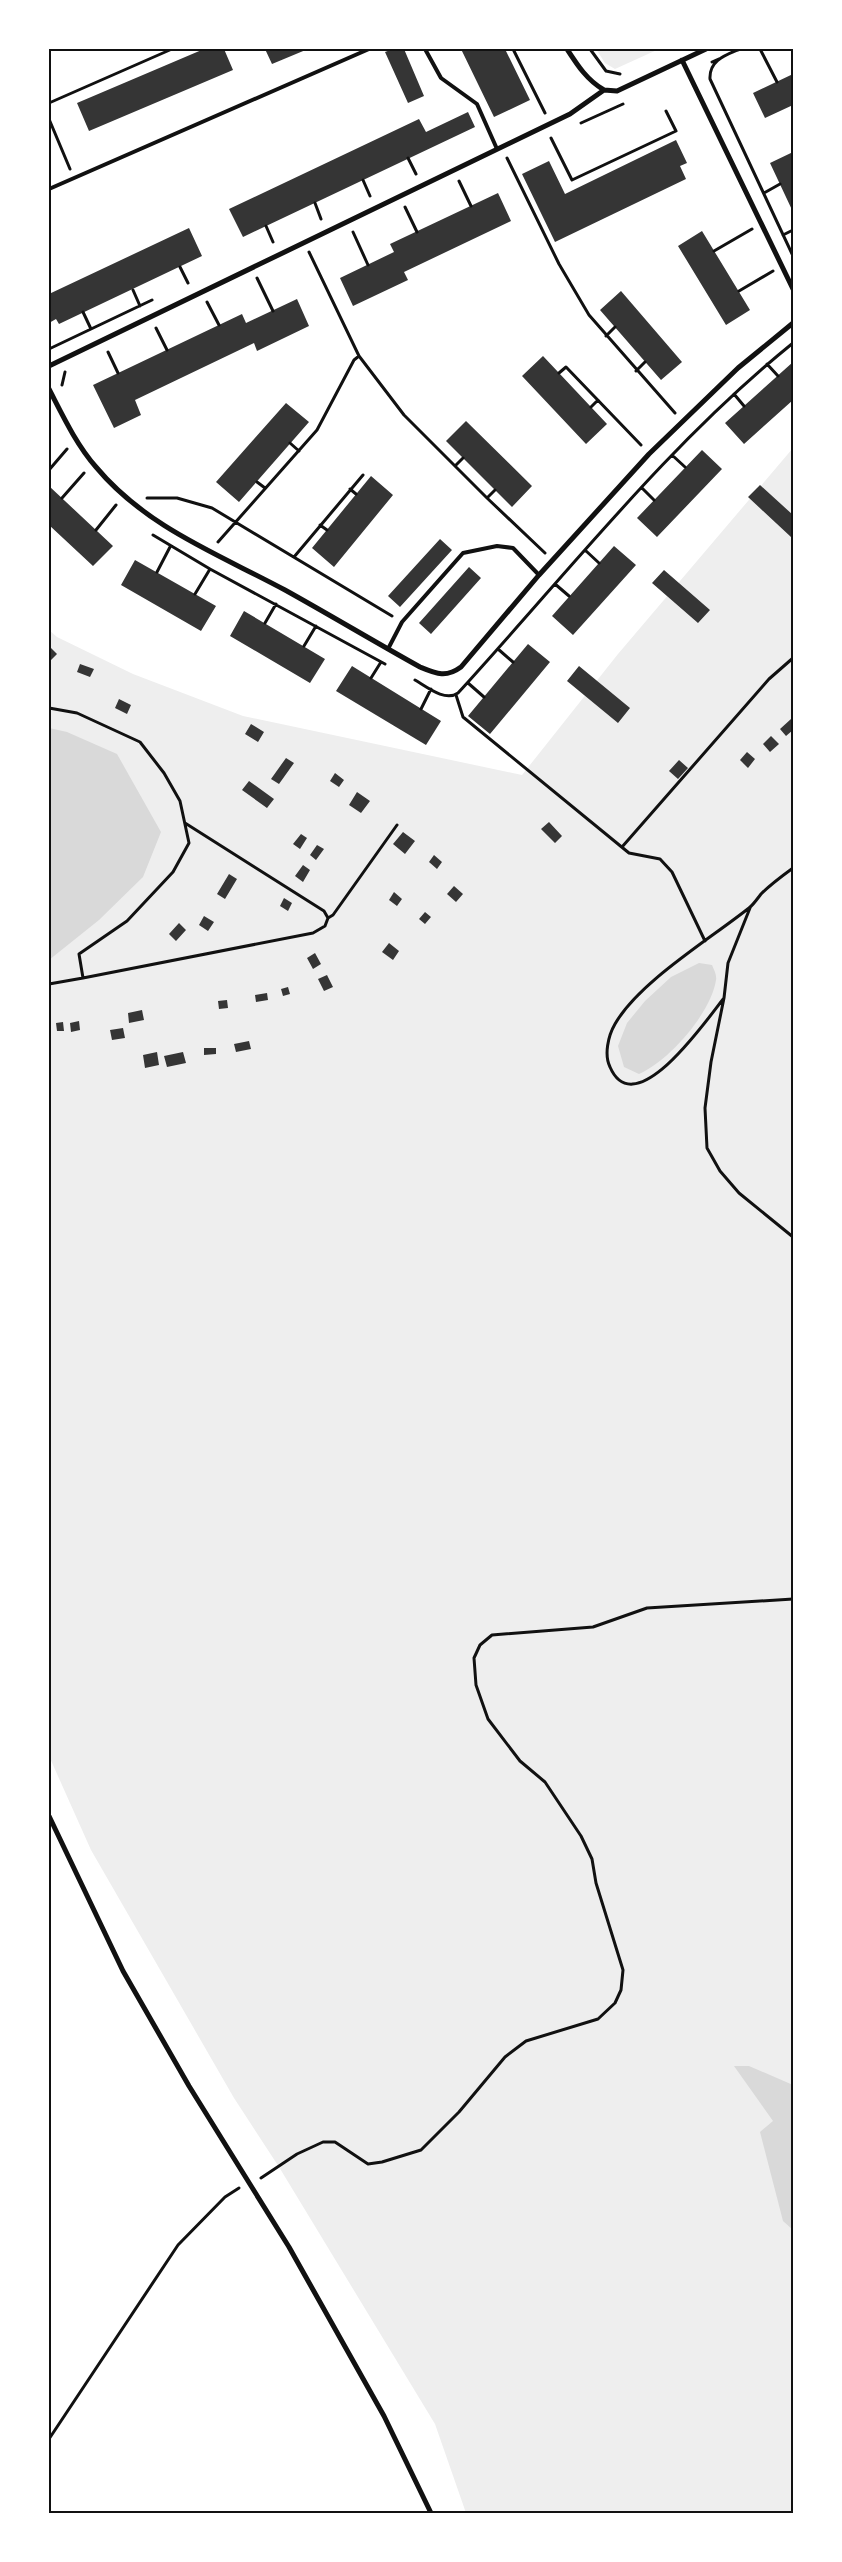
<svg xmlns="http://www.w3.org/2000/svg" width="842" height="2562" font-family="Raleway,sans-serif">
<style>
.green{fill:#eee}
.water{fill:#d9d9d9}
.building{fill:#353535}
.lines{fill:none;stroke-linecap:round;stroke-linejoin:round}
.path{stroke:#111;stroke-width:3}
.service{stroke:#111;stroke-width:4}
.minor{stroke:#111;stroke-width:5}
.neatline{fill:none;stroke:#111;stroke-width:2}
</style>
<rect width="100%" height="100%" fill="#fff"/>
<path class="green" d="M596 49H659L615 69 605 63Z
M793 448V2513H466L435 2424 279 2167 234 2098 91 1850 49 1756V630L57 637 133 674 243 716 522 775 618 654Z"/>
<path class="water" d="M49 728 67 732 117 754 161 832 143 877 99 920 49 960Z
M699 963 712 965C714 970 717 975 716 980 711 1013 669 1061 639 1074L624 1067 618 1046 627 1023 645 1001 671 977Z
M734 2066H749L793 2085V2230L783 2221 760 2132 773 2121Z"/>
<path class="building" d="M204 49H224L233 70 89 131 77 103Z
M265 49H308L272 64Z
M393 49H404L424 96 408 103 385 52Z
M461 49H505L530 100 494 117Z
M793 74V105L765 118 753 93Z
M468 112 475 127 243 237 229 209 419 119 426 132Z
M676 140 687 163 680 166 686 179 555 242 522 174 549 161 565 194Z
M793 152V212L770 163Z
M498 193 511 221 404 272 408 280 353 306 340 278 394 252 390 244Z
M189 228 202 256 59 324 56 319 49 323V294Z
M702 231 750 310 726 325 678 246Z
M621 291 682 362 661 380 600 310Z
M297 299 309 326 257 351 254 343 135 400 141 415 114 428 93 385 242 314 246 323Z
M543 356 607 424 586 444 522 376Z
M793 362V400L744 444 725 423Z
M286 403 309 422 239 502 216 482Z
M466 421 532 486 512 507 446 441Z
M702 450 722 469 657 537 637 518Z
M371 476 393 495 334 567 312 548Z
M760 485 793 515V535L791 537 748 497Z
M49 486 113 546 93 566 49 525Z
M440 539 452 550 400 607 388 596Z
M614 546 636 565 573 635 552 616Z
M135 560 216 606 201 631 121 585Z
M469 567 481 578 431 634 419 623Z
M664 570 710 610 698 623 652 583Z
M244 611 325 659 310 683 230 636Z
M528 644 550 662 490 734 468 716Z
M49 646 57 654 50 661 49 660Z
M80 664 94 669 90 677 77 672Z
M352 666 441 721 426 745 336 691Z
M579 666 630 708 618 723 567 681Z
M119 699 131 705 127 714 115 708Z
M791 719 793 722V730L786 736 780 729Z
M251 724 264 732 258 742 245 734Z
M771 736 779 744 770 752 763 744Z
M747 752 755 759 748 768 740 760Z
M286 758 294 763 279 784 271 779Z
M679 760 688 768 678 779 669 771Z
M335 773 344 780 339 787 330 781Z
M249 781 274 799 267 808 242 790Z
M357 792 370 801 361 813 349 805Z
M549 822 562 836 555 843 541 829Z
M403 832 415 841 405 854 393 844Z
M301 834 307 838 300 849 293 844Z
M317 845 324 849 316 860 310 855Z
M434 855 442 862 437 869 429 862Z
M303 865 310 870 303 882 295 876Z
M229 874 237 879 225 899 217 894Z
M454 886 463 894 456 902 447 894Z
M394 892 402 899 397 906 389 900Z
M284 898 292 903 288 911 280 906Z
M425 912 431 917 425 924 419 919Z
M204 916 214 922 208 931 199 925Z
M179 923 186 930 176 941 169 934Z
M389 943 399 951 393 960 382 952Z
M315 953 321 964 313 969 307 958Z
M327 975 333 987 324 991 318 979Z
M288 987 290 994 283 996 281 989Z
M267 993 268 1000 256 1002 255 995Z
M227 1000 228 1008 219 1009 218 1001Z
M142 1010 144 1020 129 1023 128 1013Z
M79 1021 80 1030 71 1032 70 1023Z
M63 1022 64 1031H57L56 1023Z
M123 1028 125 1038 112 1040 110 1030Z
M249 1041 251 1049 236 1052 234 1044Z
M204 1048H216V1054L204 1055Z
M157 1052 159 1065 145 1068 143 1055Z
M183 1052 186 1063 167 1067 164 1056Z"/>
<g class="lines">
<path class="path" d="M513 49 545 113
M590 49 606 71 620 74
M740 49C726 55 709 60 710 79L793 256
M760 49 777 82
M712 62 721 58
M49 103 172 49
M49 119 70 169
M581 123 623 104
M551 138 572 180 676 131 666 111
M408 158 416 174
M507 158 559 264 589 315 675 413
M363 180 370 196
M459 181 471 206
M764 193 780 184
M315 203 321 219
M405 207 417 232
M266 226 273 242
M353 232 368 265
M783 235 793 230
M714 251 752 229
M309 252 359 356 404 415 487 498 545 553
M180 267 188 283
M257 278 273 311
M133 290 140 306
M739 291 773 271
M207 302 219 325
M83 312 91 329
M156 328 167 350
M606 336 615 327
M49 349 152 300
M108 352 118 373
M767 364 778 376
M636 371 645 362
M559 373 566 367 641 445
M62 385 65 372
M734 394 744 406
M591 407 598 400
M290 443 299 451
M672 455 685 467
M455 466 463 458
M49 470 67 449
M257 482 265 488
M642 488 654 500
M350 489 356 494
M62 498 84 473
M147 498H177L212 508 392 616
M487 498 495 490
M320 525 327 530
M96 530 116 505
M153 535 210 569 385 664
M218 542 317 430 354 360 359 356
M585 550 599 563
M294 557 363 475
M157 572 170 547
M555 584 569 596
M195 594 210 569
M265 623 276 604
M304 646 316 626
M498 649 513 662
M371 678 381 662
M415 680C427 687 445 702 458 693 567 574 667 445 793 343
M468 683 484 697
M456 695 463 717 629 853 660 859 672 872 705 941
M49 708 77 713 140 742 164 773 180 801 189 843 173 872 127 921 79 954 83 978 49 984
M421 709 431 689
M622 847 769 679 793 658
M793 868C782 876 771 884 761 894 757 899 754 904 749 908 710 939 639 982 615 1024 608 1036 604 1055 610 1067 635 1125 707 1019 724 998L711 1062 705 1108 707 1148 720 1171 739 1193 793 1237
M328 918 333 915 397 825
M83 978 313 933 325 926 328 918 324 911 185 823
M724 998 728 963 750 908
M261 2178 297 2154 323 2142H335L368 2164 382 2162 421 2150 459 2112 505 2057 526 2041 598 2019 615 2003 621 1990 623 1970 596 1883 592 1859 581 1836 545 1782 520 1761 488 1719 476 1685 474 1658 480 1645 492 1635 593 1627 647 1608 793 1599
M49 2439 178 2245 225 2197 239 2188"/>
<path class="service" d="M425 49 441 78 477 104 497 149
M49 189 369 49
M388 649 402 622 463 553 497 546 513 548 539 575"/>
<path class="minor" d="M567 49C578 66 587 80 604 90
M682 60 793 289
M49 366 570 114 604 90 617 91 706 49
M49 389C63 416 76 444 96 467 146 527 218 554 285 590 330 615 375 642 420 667 437 674 446 678 461 667L539 575 649 454 738 368 793 323
M49 1816 123 1971 189 2086 289 2247 384 2416 431 2513"/>
</g>
<rect width="842" height="2562" fill="none" stroke="#ffffff" stroke-width="100"/>
<rect x="50" y="50" width="742" height="2462" class="neatline"/>
</svg>
